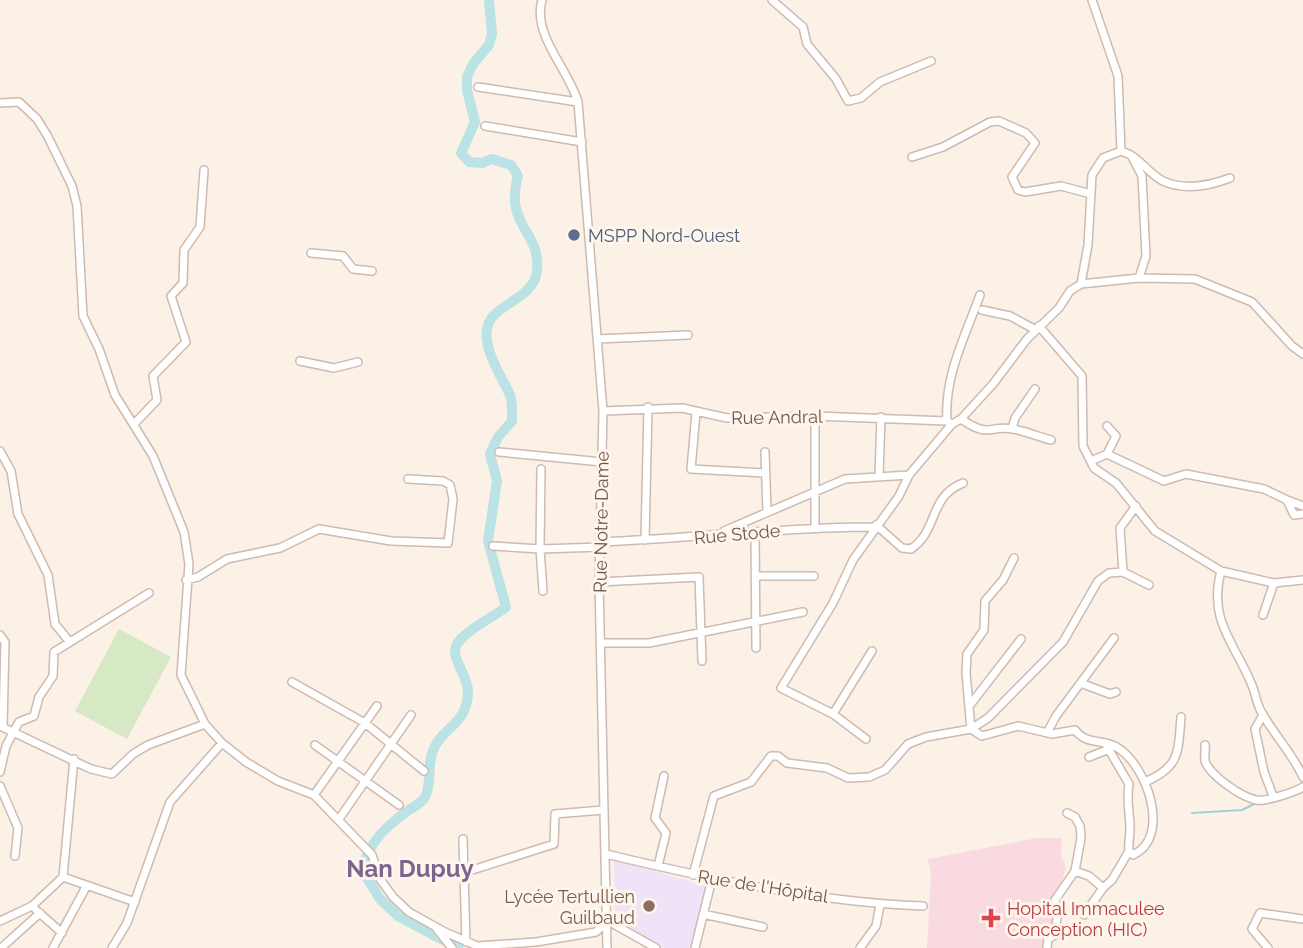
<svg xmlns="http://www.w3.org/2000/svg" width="1303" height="948" font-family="Raleway,sans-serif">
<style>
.education{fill:#eee3f7}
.medical{fill:#f9dae1}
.green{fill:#d7e8c5}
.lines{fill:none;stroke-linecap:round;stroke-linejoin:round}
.stream{stroke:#a2d2d5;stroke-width:2}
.river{stroke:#bbe2e4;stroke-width:10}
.minor-casing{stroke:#cebab0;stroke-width:10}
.minor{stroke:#fff;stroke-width:7}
.service-dot{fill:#5c6f8a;stroke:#fef5ec;stroke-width:2.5}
.education-dot{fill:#8d6e63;stroke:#fef5ec;stroke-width:2.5}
.health-dot{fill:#e0444e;stroke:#fef5ec;stroke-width:2.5}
.labels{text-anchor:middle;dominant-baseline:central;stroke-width:6;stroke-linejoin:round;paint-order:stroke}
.service-label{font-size:18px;fill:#4e5e75;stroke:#fef5ec;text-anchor:start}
.street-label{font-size:18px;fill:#73564c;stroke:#fef5ec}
.education-label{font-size:18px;fill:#785e54;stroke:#fef5ec;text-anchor:end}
.health-label{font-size:18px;fill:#be3a42;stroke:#fef5ec;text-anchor:start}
.district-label{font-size:24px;font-weight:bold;fill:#7c648f;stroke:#fef5ec}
</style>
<rect width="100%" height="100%" fill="#fbf1e6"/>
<path class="education" d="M614 860 707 886 691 948H663L615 922Z"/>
<path class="medical" d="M1037 838H1062L1061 855 1066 867 1045 948H927L931 875 928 859Z"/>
<path class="green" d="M119 629 171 657 127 739 75 711Z"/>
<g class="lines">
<path class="stream" d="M1192 813 1242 810 1256 803"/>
<path class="river" d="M458 948 398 916 380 899 362 870C368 844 385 827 406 812 413 807 423 803 426 795 431 783 428 766 432 753 441 726 468 726 468 691 468 676 451 659 456 646 462 632 494 617 506 607L488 541 497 481 490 454 498 437 512 421C512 413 513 403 510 395 501 375 481 347 488 325 494 304 534 299 537 271 541 230 504 227 518 176L511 165 492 159 482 163 469 162 461 153 475 122 467 90V77L473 64 489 45 492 34 489 0"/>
<defs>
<path id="minor" d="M542 0C532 35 568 68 578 102L603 411 599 582 607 948
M772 0 803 27 807 44 836 79 848 101 861 98 880 82 931 61
M1092 0 1118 76 1121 151 1131 155 1142 176 1146 256 1139 278
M478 87 578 102
M0 103 19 102 37 119 47 135 72 186 77 206 83 316 99 349 115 395 153 456 184 532 189 564 181 675 205 724 222 743 246 762 278 781 314 795 372 855 380 879 393 897 409 912 445 932 477 946 536 942 596 932 608 921 656 948
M485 126 582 142
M1132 156C1143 163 1151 175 1163 181 1185 191 1209 186 1230 178
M912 157 943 147 990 122 999 121 1026 133 1035 143 1012 177 1018 190 1025 192 1061 186 1091 194
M311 253 343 256 353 269 372 271
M1081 284 1088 245 1092 175 1103 158 1121 151
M982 310 1010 316 1036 330
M1039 326 1082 376 1083 446 1094 468 1116 483 1155 531 1221 571 1274 583 1303 580
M597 339 688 335
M300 361 334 368 358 362
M603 411 682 408 727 418 815 416 947 421 952 424
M696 413 691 469 766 473
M815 416V527
M961 419C991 439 987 425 1013 429 1026 431 1039 437 1051 440
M947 421C944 376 965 337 980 295
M135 423 157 400 153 376 186 342 171 296 183 283 184 250 200 227 204 170
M1107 426 1116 436 1107 454
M1012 428 1015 418 1035 389
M0 451 11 471 18 514 48 575 55 624 69 641
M499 452 602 462
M765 452 767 511
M1091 461 1107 454 1164 481 1186 474 1264 489 1287 500 1294 515 1303 514
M879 476 881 417
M1287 500 1303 506
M876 525 902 548 911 549C939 530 928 497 963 483
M755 533 756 648
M720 536 724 531 845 479 909 475
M645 540 648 407
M601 542C692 538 783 527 874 527
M493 546 540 549 541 469
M1014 558 1003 580 985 601 984 630 967 654 966 673 971 729 982 736 1018 726 1052 734 1075 730C1087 746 1103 738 1118 748 1147 766 1172 837 1133 855L1129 851C1128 843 1130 837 1130 829 1130 810 1126 805 1129 784L1105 743
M1221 571C1208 620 1234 642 1251 683 1256 693 1256 704 1262 713 1275 736 1292 753 1303 777
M1123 572 1120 528 1136 506
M755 576H814
M186 580 198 577 227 559 280 548 319 529 391 541 448 543 453 499 450 485 443 481 408 479
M599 582 699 577 702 661
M543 591 540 549 601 547
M1263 615 1274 583
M0 635 5 642 3 726
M601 643H649L803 612
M292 682 365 723 424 771
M1083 684 1110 694 1116 692
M970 705 1021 639
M833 714 872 651
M1263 715 1255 729 1264 772 1273 796
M0 726 91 769 112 774 133 754 148 745 205 724
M1047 733 1056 716 1114 638
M866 739 833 714 781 688 833 603 853 560 899 496 909 475 952 424 961 419 993 384 1027 339 1059 308 1070 291 1081 284 1139 278 1195 279 1252 302 1292 346 1303 354
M315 745 399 805
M1205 745C1206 750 1204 757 1205 761 1210 776 1242 797 1256 800 1265 802 1295 792 1303 787
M1089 757 1107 750
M0 772 6 746 19 722 34 716 39 697 53 676 54 652 149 593
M1145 782C1180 767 1178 753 1181 717
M0 786 18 828 15 856
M314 795 377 706
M339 819 411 715
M463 839 466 942
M606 854C710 879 816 902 923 906
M658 866 666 833 655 818 664 776
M1075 871 1089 876 1103 888 1112 880 1129 851
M466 872 554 844 555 814 603 810
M693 875 714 796 751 782 771 756H778L787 763 827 768 848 778 869 777 885 770 908 744 926 737 971 729 988 718 1063 642 1098 581 1109 573 1123 572 1149 585
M63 877 135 902
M36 910 62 933
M703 914 763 927
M1084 915 1103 888
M0 921 32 906 63 877 74 759
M437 929 452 948
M1 948 40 913
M53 948 86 887
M112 948 127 923 170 802 222 743
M695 948 712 879
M860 948 876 926 880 905
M1047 948 1048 939 1055 935 1058 910 1055 900 1075 871 1081 838 1080 826 1075 817 1067 813
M1268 948 1252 929 1260 913 1303 919"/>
</defs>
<use href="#minor" class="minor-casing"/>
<use href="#minor" class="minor"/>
</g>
<circle class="service-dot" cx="574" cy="235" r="7"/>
<circle class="education-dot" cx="649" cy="906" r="7"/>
<path class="health-dot" d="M987.5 907.5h7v7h7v7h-7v7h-7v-7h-7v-7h7z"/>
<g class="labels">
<g class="service-label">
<text x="588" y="235">MSPP Nord-Ouest</text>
</g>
<g class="street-label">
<text transform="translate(777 417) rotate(-1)">Rue Andral</text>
<text transform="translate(601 522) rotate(-89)">Rue Notre-Dame</text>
<text transform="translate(737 534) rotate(-5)">Rue Stode</text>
<text transform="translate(763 886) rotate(9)">Rue de l'Hôpital</text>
</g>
<g class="education-label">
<text x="635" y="896">Lycée Tertullien<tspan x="635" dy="21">Guilbaud</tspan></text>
</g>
<g class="health-label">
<text x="1007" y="908">Hopital Immaculee<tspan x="1007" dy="21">Conception (HIC)</tspan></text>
</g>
<g class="district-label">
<text x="410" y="868">Nan Dupuy</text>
</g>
</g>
</svg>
